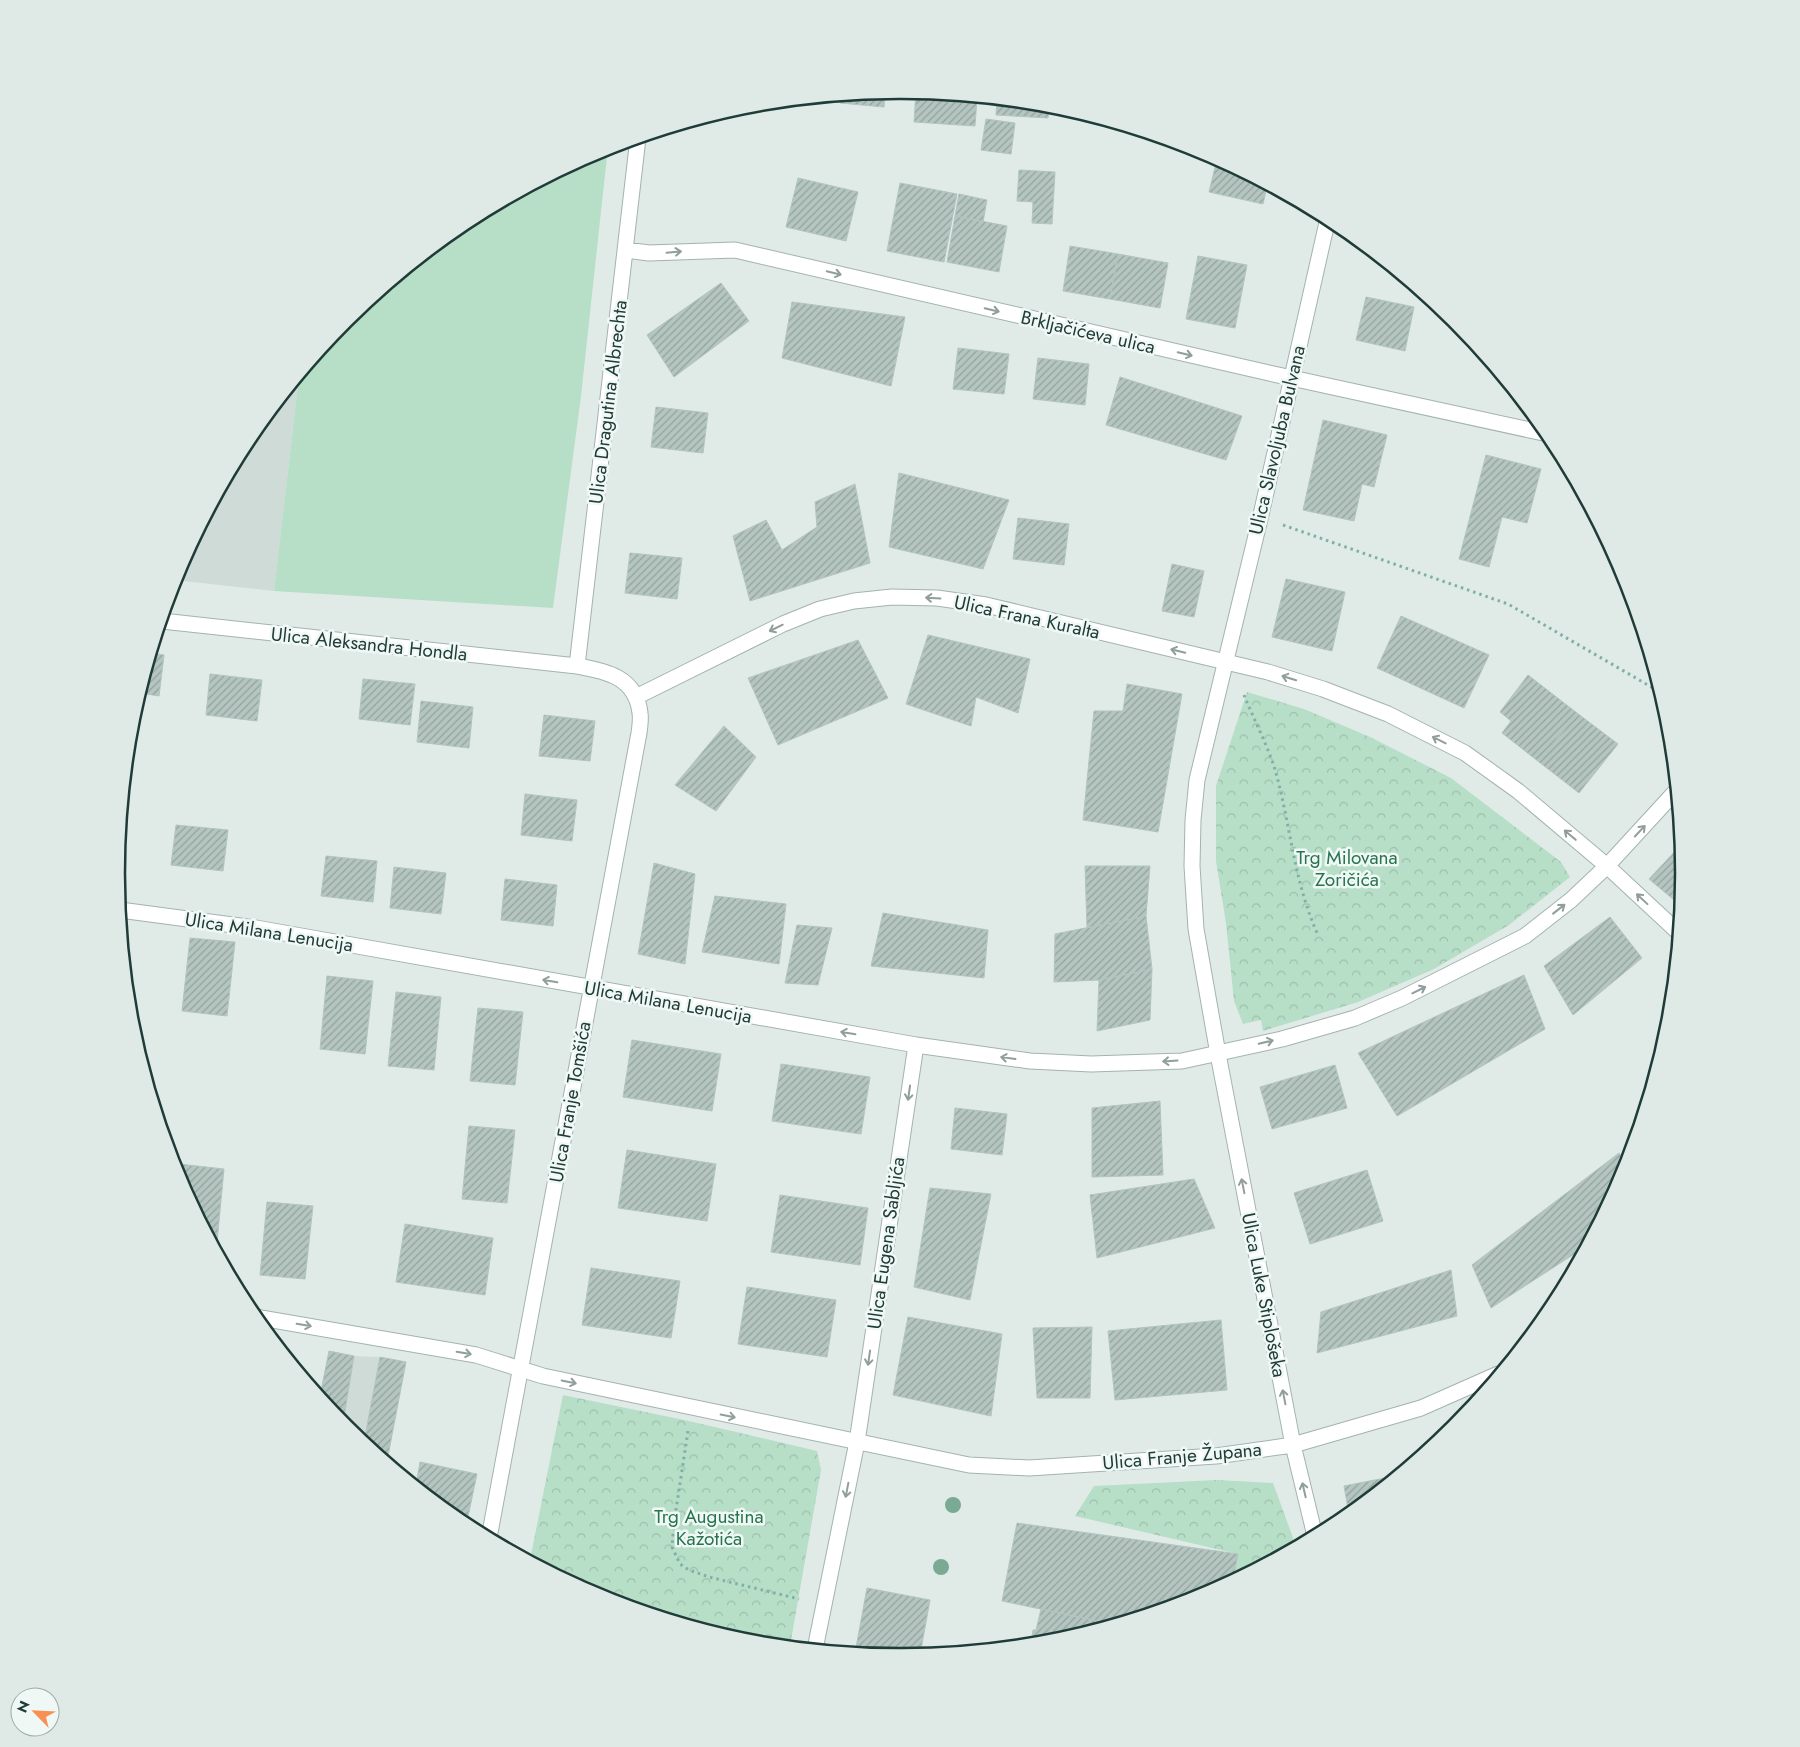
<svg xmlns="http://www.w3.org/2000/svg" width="1800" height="1747" font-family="Jost,sans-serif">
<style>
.built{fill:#cedbd7}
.park{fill:url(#park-crowns)}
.pitch{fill:#b7dec7}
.building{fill:url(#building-hatch);stroke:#b2c5c0}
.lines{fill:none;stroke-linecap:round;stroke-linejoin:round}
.minor-casing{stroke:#a3b3b0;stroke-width:17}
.path{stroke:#7fb0a7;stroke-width:3;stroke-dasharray:2.5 4;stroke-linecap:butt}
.minor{stroke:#fff;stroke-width:15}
.tree{fill:#7baa94}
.oneway{stroke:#909e9c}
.labels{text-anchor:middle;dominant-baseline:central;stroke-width:5;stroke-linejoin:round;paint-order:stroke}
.street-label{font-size:19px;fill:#203c38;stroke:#f0f8f5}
.park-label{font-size:19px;fill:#297450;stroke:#f0f8f5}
.rim{fill:none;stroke:#203c38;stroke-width:2.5}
</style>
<defs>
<pattern id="park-crowns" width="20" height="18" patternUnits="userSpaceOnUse" patternTransform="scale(1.25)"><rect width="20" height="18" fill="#b7dec7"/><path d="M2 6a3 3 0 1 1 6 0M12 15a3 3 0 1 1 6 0" fill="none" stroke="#9dbfac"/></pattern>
<pattern id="building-hatch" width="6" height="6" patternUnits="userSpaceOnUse" patternTransform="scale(1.25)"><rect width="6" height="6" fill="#b5c6c1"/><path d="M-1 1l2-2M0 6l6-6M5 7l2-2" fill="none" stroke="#93a29e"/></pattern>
</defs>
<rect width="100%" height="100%" fill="#e0ebe8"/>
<path class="built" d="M299 377 274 591 174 580 249 438Z
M329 1351 354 1356 380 1357 406 1362 387 1461 346 1427 320 1396Z"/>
<path class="park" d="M1247 692 1304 709 1370 737 1451 778 1561 862 1570 877 1509 925 1434 969 1358 1002 1263 1031 1261 1020 1243 1024 1234 1001 1226 923 1216 861V786Z
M563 1395 689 1421 817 1451 821 1470 790 1646 747 1642 600 1597 530 1560Z
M1217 1480 1273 1483 1296 1546 1233 1580 1238 1554 1075 1516 1094 1486Z"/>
<path class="pitch" d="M608 147 581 396 553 608 274 591 299 377 346 319 465 222 600 150Z"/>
<path class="building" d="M885 91 884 107 840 103 841 96Z
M916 92 977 98 975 126 914 122Z
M997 100 1049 105 1048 118 996 115Z
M986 119 1015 123 1011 154 981 150Z
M1217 159 1267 186 1263 204 1209 192Z
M1019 170 1055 172 1052 224 1032 223 1033 202 1017 201Z
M798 178 858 192 846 241 786 227Z
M900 183 957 194 944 262 887 251Z
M959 194 987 200 983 222 955 216Z
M955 216 1007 226 999 272 947 262Z
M1070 246 1118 254 1110 299 1063 291Z
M1118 254 1168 263 1160 308 1110 299Z
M1198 256 1247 265 1235 328 1186 319Z
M721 283 749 321 674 377 647 335Z
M1366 297 1414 307 1405 351 1356 340Z
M792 302 905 317 891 386 782 358Z
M958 348 1009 354 1004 394 953 389Z
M1038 358 1089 364 1085 405 1033 399Z
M1120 377 1242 416 1226 460 1106 425Z
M656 407 708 413 703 453 651 447Z
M1323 420 1387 435 1374 487 1362 484 1354 521 1303 510Z
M1486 455 1541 469 1527 523 1502 517 1489 567 1459 559Z
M899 473 1009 500 983 569 889 547Z
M855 484 870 563 750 601 733 536 766 520 782 550 817 527 815 502Z
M1018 518 1069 524 1064 565 1013 559Z
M630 553 682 558 677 599 625 593Z
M1172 564 1204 571 1194 617 1162 611Z
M1286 579 1345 592 1332 651 1272 637Z
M1401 616 1489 655 1464 708 1377 668Z
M928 635 1030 659 1018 713 976 697 971 726 906 704Z
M858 640 888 698 778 745 748 678Z
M152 653 164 655 159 696 140 693Z
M210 674 262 680 257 721 206 715Z
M1528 675 1577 713 1539 762 1502 733 1511 721 1500 712Z
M363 679 415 684 410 725 359 719Z
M1127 684 1182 694 1158 832 1083 820 1094 711H1123Z
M421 701 473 707 469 748 417 742Z
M1577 713 1618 744 1579 793 1539 762Z
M544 715 595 721 590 761 539 756Z
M724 726 756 757 716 811 675 785Z
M525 794 577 800 572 841 521 835Z
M176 825 228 830 223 871 171 865Z
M1680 846 1683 874 1680 905 1649 879Z
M326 856 377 861 373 902 321 896Z
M654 863 695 874 685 964 638 954Z
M1085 866H1150L1146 916 1087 928Z
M394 867 446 873 441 914 390 908Z
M505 879 557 885 553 926 501 920Z
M715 896 786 904 779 964 702 952Z
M883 913 988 930 984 978 871 966Z
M1146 916 1152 969 1099 980 1054 982 1055 934Z
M1610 917 1642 958 1573 1015 1544 966Z
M797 925 832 928 818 985 785 983Z
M190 938 235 942 227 1016 182 1011Z
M1152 969 1150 1020 1097 1031 1099 980Z
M1524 975 1545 1029 1397 1116 1358 1053Z
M327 976 373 981 365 1054 320 1049Z
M396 992 441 997 434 1070 388 1066Z
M478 1008 523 1012 515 1085 470 1081Z
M632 1040 721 1054 712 1111 623 1097Z
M781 1064 870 1077 861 1134 772 1121Z
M1335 1065 1347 1108 1272 1129 1260 1087Z
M1160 1101 1163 1175 1092 1177V1108Z
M955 1108 1007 1114 1002 1155 951 1149Z
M469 1126 515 1130 507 1203 462 1199Z
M627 1150 716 1164 707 1221 618 1208Z
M1619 1153 1626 1165 1624 1174 1585 1247 1491 1308 1472 1265Z
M179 1164 224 1169 217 1242H213L178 1177Z
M1367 1170 1383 1221 1310 1244 1294 1193Z
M1194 1179 1215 1228 1097 1258 1090 1195Z
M930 1188 991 1194 970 1300 914 1287Z
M780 1195 868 1208 860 1265 771 1252Z
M267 1202 313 1206 305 1279 260 1275Z
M405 1224 493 1238 485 1295 396 1282Z
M591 1268 680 1281 671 1338 582 1325Z
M1451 1270 1457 1316 1317 1353 1321 1312Z
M747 1287 836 1300 827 1357 738 1344Z
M908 1317 1002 1334 991 1416 893 1395Z
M1221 1320 1227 1390 1115 1400 1108 1331Z
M1092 1327 1090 1398H1037L1033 1328Z
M329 1351 354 1356 343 1423 320 1396Z
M380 1357 406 1362 387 1461 364 1442Z
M420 1462 477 1474 466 1526 416 1485Z
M1395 1476 1349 1514 1344 1486Z
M1017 1523 1238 1554 1233 1580 1200 1597 1112 1624 1002 1601Z
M867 1588 930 1600 920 1655 900 1657 855 1653Z
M1041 1609 1104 1622 1103 1627 1053 1642 1031 1644 1033 1630H1036Z"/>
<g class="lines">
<defs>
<path id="minor" d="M626 250 649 253 735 250 1269 373 1548 434
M162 621 577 666C606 671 636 677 640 713 641 719 640 726 639 733 587 1001 541 1270 489 1538
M577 666 638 138
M636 697 783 624 820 609 854 601 892 597 937 598 986 605 1268 672 1323 689 1388 714 1465 753 1518 791 1607 866 1678 932
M120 910 256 928 916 1045 1030 1061 1091 1064 1182 1061 1282 1039 1355 1018 1402 998 1525 936 1571 900 1607 866 1675 792
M255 1317 476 1355 543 1376 969 1465 1029 1468 1216 1456 1293 1445 1421 1408 1498 1374
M1315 1536 1293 1445 1218 1054 1196 929 1192 866 1193 820 1197 780 1260 519 1328 218
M815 1649 857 1442 916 1045"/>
</defs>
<use href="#minor" class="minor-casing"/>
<path class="path" d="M1283 525 1508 604 1660 692
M1244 695C1254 720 1269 748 1276 773 1291 828 1294 882 1318 935
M688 1431 674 1523 672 1547 680 1564 689 1570 709 1577 799 1599"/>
<use href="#minor" class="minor"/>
</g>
<g class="tree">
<circle cx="953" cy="1505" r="8"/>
<circle cx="941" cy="1567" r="8"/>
</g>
<defs><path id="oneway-shaft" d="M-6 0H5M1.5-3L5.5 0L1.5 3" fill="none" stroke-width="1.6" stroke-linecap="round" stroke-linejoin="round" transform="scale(1.25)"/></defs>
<g class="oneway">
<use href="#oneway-shaft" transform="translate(674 252) rotate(-5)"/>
<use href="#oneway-shaft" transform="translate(834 273) rotate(13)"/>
<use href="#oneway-shaft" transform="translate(992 310) rotate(13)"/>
<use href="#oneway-shaft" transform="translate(1185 354) rotate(13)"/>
<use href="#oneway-shaft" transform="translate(933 598) rotate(-177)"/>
<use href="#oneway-shaft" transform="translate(776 628) rotate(154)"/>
<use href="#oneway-shaft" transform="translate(1178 651) rotate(-167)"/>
<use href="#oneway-shaft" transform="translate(1289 678) rotate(-163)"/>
<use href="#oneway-shaft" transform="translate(1439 740) rotate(-153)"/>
<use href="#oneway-shaft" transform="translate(1640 831) rotate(-47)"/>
<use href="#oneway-shaft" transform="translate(1570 835) rotate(-140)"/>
<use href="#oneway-shaft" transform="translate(1642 899) rotate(-137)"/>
<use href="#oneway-shaft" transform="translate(1559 909) rotate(-38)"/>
<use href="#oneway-shaft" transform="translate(550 981) rotate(-170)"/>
<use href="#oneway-shaft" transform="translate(1419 990) rotate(-26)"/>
<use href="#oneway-shaft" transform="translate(848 1033) rotate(-170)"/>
<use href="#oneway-shaft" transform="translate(1266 1042) rotate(-13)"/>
<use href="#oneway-shaft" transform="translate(1008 1058) rotate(-172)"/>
<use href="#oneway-shaft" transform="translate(1170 1061) rotate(176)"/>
<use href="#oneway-shaft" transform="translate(909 1093) rotate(98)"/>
<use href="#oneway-shaft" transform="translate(1243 1186) rotate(-101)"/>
<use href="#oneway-shaft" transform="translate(304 1325) rotate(10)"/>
<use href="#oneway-shaft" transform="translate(464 1353) rotate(10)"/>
<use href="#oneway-shaft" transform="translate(869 1358) rotate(98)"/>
<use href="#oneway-shaft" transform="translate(569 1382) rotate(12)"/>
<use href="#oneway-shaft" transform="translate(1284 1397) rotate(-101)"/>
<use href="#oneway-shaft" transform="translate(728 1416) rotate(11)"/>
<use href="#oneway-shaft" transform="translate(847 1490) rotate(101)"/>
<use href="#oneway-shaft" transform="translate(1304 1490) rotate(-103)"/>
</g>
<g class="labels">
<g class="street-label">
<text transform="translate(1088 332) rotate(13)">Brkljačićeva ulica</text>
<text transform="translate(608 402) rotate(-83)">Ulica Dragutina Albrechta</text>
<text transform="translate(1277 440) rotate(-77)">Ulica Slavoljuba Bulvana</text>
<text transform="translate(1027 617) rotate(12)">Ulica Frana Kuralta</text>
<text transform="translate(369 644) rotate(6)">Ulica Aleksandra Hondla</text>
<text transform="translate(269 932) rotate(9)">Ulica Milana Lenucija</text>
<text transform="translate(668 1002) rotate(10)">Ulica Milana Lenucija</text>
<text transform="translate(570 1102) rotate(-80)">Ulica Franje Tomšića</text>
<text transform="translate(886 1243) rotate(-82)">Ulica Eugena Sabljića</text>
<text transform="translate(1264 1295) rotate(79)">Ulica Luke Stiplošeka</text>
<text transform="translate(1182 1456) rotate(-5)">Ulica Franje Župana</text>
</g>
<g class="park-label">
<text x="1347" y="857">Trg Milovana<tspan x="1347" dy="22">Zoričića</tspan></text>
<text x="709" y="1516">Trg Augustina<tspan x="709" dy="22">Kažotića</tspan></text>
</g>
</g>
<path d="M0 0H1800V1747H0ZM899 99H901A774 774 0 0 1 1675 873V874A774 774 0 0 1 901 1648H899A774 774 0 0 1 125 874V873A774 774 0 0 1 899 99Z" fill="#dfe9e6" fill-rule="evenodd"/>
<path class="rim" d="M899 99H901A774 774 0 0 1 1675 873V874A774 774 0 0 1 901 1648H899A774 774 0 0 1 125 874V873A774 774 0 0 1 899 99Z"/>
<g transform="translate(35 1712) rotate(294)"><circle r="24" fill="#f0f8f5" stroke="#9dada9"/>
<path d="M0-4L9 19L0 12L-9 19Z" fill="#f79052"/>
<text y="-8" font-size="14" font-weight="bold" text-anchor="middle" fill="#203c38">N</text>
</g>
</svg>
